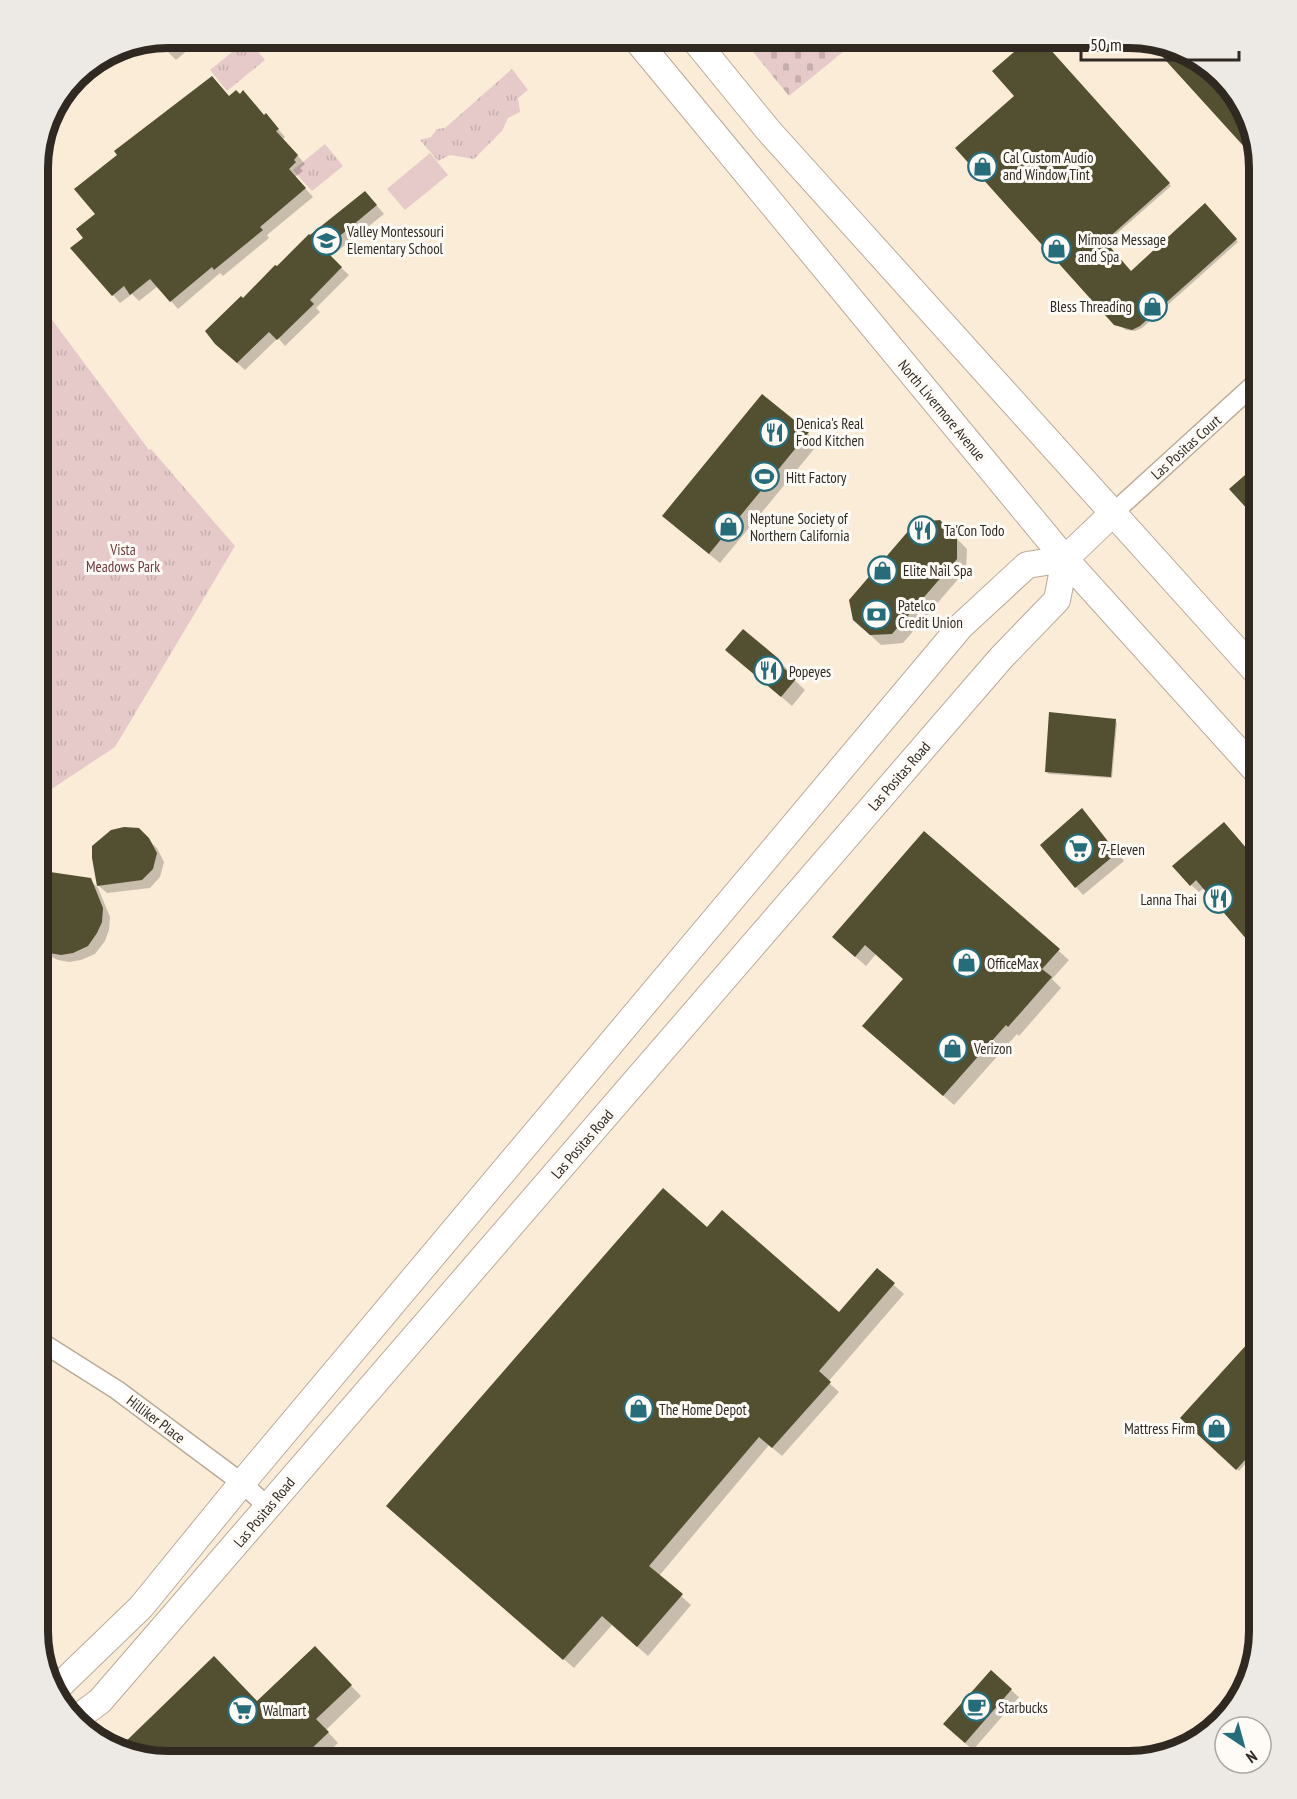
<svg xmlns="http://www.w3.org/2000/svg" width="1297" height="1799" font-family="'PT Sans Narrow',sans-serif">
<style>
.cemetery{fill:url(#cemetery-stones)}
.park{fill:url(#park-tufts)}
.pitch{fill:#e5cac9}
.shadow{fill:#0003}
.building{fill:#534f31}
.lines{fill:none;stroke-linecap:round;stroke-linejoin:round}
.street-casing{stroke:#b9ab98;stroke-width:21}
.secondary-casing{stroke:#b9ab98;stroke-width:28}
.street{stroke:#fff;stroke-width:18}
.secondary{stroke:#fff;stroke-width:26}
.labels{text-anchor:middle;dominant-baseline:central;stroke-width:6;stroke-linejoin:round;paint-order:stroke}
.poi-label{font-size:15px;fill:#2f2922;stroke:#fefbf7;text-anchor:start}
.street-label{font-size:15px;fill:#2f2922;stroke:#fefbf7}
.park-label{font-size:15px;fill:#703a3c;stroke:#fefbf7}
.rim{fill:none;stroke:#2f2922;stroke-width:8}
</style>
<defs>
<pattern id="cemetery-stones" width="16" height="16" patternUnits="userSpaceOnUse" patternTransform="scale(1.5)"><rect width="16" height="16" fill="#e5cac9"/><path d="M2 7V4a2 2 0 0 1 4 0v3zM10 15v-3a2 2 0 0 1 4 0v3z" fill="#c5aeac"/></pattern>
<pattern id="park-tufts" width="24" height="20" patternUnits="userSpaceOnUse" patternTransform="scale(1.5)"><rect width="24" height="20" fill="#e5cac9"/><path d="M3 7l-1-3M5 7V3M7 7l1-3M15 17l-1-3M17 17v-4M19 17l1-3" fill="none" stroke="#c5aeac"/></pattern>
</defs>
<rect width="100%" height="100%" fill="#fbecd8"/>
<path class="cemetery" d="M742 38H860L789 96Z"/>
<path class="park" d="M248 39 265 60 227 91 210 70Z
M512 69 528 90 518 98 520 112 508 118 502 131 474 159 450 155 438 161 420 140 431 137 437 129 445 128Z
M325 144 343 166 312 191 293 170Z
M38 301 149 450 151 449 235 546 115 747 38 798Z"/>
<path class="pitch" d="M430 153 448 175 405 210 387 189Z"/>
<path class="shadow" d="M168 38H202L176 60 156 40Z
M1032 38H1038L1171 186 1105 244 1131 273 1205 205 1238 242 1142 328 1135 331 1126 330 1115 323 1016 96 994 72Z
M229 98 265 116 273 123 285 137 283 139 305 164 300 168 303 171 295 177 313 197 267 235 269 238 223 276 220 273 178 309 158 286 139 301 132 294 120 303 113 295 85 238Z
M372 200 384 214 330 257 349 275 316 308 320 312 285 346 278 338 245 370 225 352 243 300 277 268Z
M763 396 819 443 720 563 674 526Z
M939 521 967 549 966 570 903 643 881 645 865 630Z
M738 660H778L788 670 787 673 805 690 792 706Z
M1115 720 1117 723 1112 778 1049 774 1047 772Z
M1089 818 1124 861 1083 895 1076 887Z
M138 830 157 848 164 862 160 877 150 888 107 893 99 886Z
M1231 831 1259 864V960L1253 954 1258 949 1204 888 1199 892 1191 885Z
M924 833 1069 960 1052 979 1061 988 1019 1036 1017 1034 954 1105 875 1036 905 979 876 954 866 966 844 947Z
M51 873 90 880 98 888 110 917 109 930 105 941 95 954 81 960 69 962 58 960 46 954 38 946V883Z
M708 1229 840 1314 877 1270 904 1294 828 1382 839 1392 782 1456 769 1445 659 1576 691 1605 648 1656 612 1625 574 1668 398 1515Z
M1259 1334V1432L1247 1445 1255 1453 1239 1471 1182 1418Z
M315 1649 361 1696 326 1730 338 1743 319 1761H160L120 1749 258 1703Z
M1011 1690 1019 1697 973 1750 952 1732Z
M371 1756 376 1761H365Z"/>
<path class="building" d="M1030 38H1040L1170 183 1105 241 1131 271 1205 203 1237 239 1140 326 1132 330 1114 325 955 148 1014 96 992 71Z
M1148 41 1194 55 1242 103 1258 162Z
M212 76 229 96 236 90 240 94 243 90 264 115 266 113 279 129 276 131 298 155 294 160 296 162 289 169 306 188 260 227 263 230 214 270 212 267 170 302 150 279 130 295 124 286 112 296 70 248 83 238 76 229 95 214 74 189 117 155 114 151Z
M365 191 377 205 324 249 342 267 310 300 314 304 277 340 269 332 237 363 215 344 205 331 241 296 243 298 275 265 277 266 309 234 310 235Z
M762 394 809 432 709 554 662 516Z
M1260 462V523L1229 489Z
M940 520 957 538V559L892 634 870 635 853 620 849 600 916 522Z
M743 629 779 659 777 662 796 679 781 697 725 650Z
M1049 712 1116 719 1111 777 1045 772Z
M1082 808 1117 853 1075 888 1040 845Z
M1224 822 1259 863V954L1196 880 1190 886 1172 866Z
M124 827 139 828 149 838 157 853 153 869 142 880 97 886 92 858V846L111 830Z
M924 831 1060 949 1042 969 1052 977 1008 1027 1006 1025 943 1096 862 1026 903 979 865 945 855 957 832 937Z
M50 872 91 878 103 908 102 922 97 933 88 946 73 953 61 955 49 953 38 947V881Z
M663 1188 707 1227 722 1210 839 1312 877 1268 895 1283 819 1371 831 1382 772 1448 759 1437 649 1566 683 1594 637 1647 602 1616 563 1660 386 1506Z
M1259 1331V1428L1246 1442 1254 1450 1236 1470 1180 1418Z
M315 1646 352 1685 316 1719 329 1732 307 1753 315 1761H160L118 1749 214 1656 257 1701Z
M991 1670 1012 1689 965 1743 943 1724Z"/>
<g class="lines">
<defs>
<path id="street" d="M1112 514 1259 380
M38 1340 117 1390 242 1483 268 1507"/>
<path id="secondary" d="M635 38 1065 559 1259 774
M693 38 768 130 1259 675
M54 1691 141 1607 242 1483 961 626 1027 565 1065 559 1112 514
M77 1718 100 1701 1001 658 1057 600 1065 559"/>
</defs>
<use href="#street" class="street-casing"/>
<use href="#secondary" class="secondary-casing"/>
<use href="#street" class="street"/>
<use href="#secondary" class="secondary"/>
</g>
<defs>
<symbol id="shop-ring" viewBox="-11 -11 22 22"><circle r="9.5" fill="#fefbf7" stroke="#266d7b" stroke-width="1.5"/><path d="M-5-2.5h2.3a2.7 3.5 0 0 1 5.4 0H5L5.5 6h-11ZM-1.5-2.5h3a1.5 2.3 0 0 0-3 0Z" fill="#266d7b"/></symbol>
<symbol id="school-ring" viewBox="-11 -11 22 22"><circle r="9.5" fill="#fefbf7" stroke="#266d7b" stroke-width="1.5"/><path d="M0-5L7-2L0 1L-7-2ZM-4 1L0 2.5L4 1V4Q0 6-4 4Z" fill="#266d7b"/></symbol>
<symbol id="restaurant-ring" viewBox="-11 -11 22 22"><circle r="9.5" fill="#fefbf7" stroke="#266d7b" stroke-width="1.5"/><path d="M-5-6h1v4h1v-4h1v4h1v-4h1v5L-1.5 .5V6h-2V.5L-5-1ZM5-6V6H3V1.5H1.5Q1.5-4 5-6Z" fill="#266d7b"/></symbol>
<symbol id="stadium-ring" viewBox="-11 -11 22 22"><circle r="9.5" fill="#fefbf7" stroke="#266d7b" stroke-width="1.5"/><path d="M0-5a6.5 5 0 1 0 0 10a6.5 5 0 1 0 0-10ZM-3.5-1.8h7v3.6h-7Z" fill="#266d7b"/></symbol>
<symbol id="bank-ring" viewBox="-11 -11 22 22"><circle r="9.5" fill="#fefbf7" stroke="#266d7b" stroke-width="1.5"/><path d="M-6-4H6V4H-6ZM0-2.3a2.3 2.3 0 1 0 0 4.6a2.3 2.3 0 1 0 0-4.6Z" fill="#266d7b"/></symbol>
<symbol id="supermarket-ring" viewBox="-11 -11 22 22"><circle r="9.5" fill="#fefbf7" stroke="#266d7b" stroke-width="1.5"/><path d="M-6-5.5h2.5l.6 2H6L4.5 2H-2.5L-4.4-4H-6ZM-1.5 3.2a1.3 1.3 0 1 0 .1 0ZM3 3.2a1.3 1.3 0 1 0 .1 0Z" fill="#266d7b"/></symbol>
<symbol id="cafe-ring" viewBox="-11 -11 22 22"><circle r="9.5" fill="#fefbf7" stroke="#266d7b" stroke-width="1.5"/><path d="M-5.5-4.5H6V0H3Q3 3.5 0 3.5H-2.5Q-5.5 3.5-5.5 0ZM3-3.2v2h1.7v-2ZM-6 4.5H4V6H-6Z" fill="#266d7b"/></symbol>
</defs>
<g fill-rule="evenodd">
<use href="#shop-ring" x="966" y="150" width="33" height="33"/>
<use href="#school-ring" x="310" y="224" width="33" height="33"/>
<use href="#shop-ring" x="1040" y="232" width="33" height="33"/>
<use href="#shop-ring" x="1136" y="290" width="33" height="33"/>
<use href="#restaurant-ring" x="758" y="416" width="33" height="33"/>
<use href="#stadium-ring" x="748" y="460" width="33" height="33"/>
<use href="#shop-ring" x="712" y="510" width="33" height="33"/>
<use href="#restaurant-ring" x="906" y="514" width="33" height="33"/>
<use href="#shop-ring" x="866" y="554" width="33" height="33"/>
<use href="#bank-ring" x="860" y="598" width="33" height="33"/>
<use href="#restaurant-ring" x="752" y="654" width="33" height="33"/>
<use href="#supermarket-ring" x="1062" y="832" width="33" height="33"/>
<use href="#restaurant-ring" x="1202" y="882" width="33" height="33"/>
<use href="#shop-ring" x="950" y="946" width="33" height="33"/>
<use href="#shop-ring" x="936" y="1032" width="33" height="33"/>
<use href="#shop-ring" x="622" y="1392" width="33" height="33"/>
<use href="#shop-ring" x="1200" y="1412" width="33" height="33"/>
<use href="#cafe-ring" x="960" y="1690" width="33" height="33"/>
<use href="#supermarket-ring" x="226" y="1694" width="33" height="33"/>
</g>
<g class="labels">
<g class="poi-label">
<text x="1003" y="157">Cal Custom Audio<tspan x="1003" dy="17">and Window Tint</tspan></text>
<text x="347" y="231">Valley Montessouri<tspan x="347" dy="17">Elementary School</tspan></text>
<text x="1078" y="239">Mimosa Message<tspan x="1078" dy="17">and Spa</tspan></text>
<text x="1132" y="306" text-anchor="end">Bless Threading</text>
<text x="796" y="423">Denica's Real<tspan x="796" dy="17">Food Kitchen</tspan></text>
<text x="786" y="477">Hitt Factory</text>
<text x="750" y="518">Neptune Society of<tspan x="750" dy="17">Northern California</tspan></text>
<text x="944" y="530">Ta'Con Todo</text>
<text x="903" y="570">Elite Nail Spa</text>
<text x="898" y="605">Patelco<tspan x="898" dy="17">Credit Union</tspan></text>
<text x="789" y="671">Popeyes</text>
<text x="1100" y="849">7-Eleven</text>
<text x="1197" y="899" text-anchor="end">Lanna Thai</text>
<text x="987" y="963">OfficeMax</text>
<text x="974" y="1048">Verizon</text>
<text x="659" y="1409">The Home Depot</text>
<text x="1195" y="1428" text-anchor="end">Mattress Firm</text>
<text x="998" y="1707">Starbucks</text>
<text x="263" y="1710">Walmart</text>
</g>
<g class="street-label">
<text transform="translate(942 410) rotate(50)">North Livermore Avenue</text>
<text transform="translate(1186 447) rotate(-42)">Las Positas Court</text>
<text transform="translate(899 776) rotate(-49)">Las Positas Road</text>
<text transform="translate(582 1144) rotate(-49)">Las Positas Road</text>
<text transform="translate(156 1419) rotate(37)">Hilliker Place</text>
<text transform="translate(264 1512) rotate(-50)">Las Positas Road</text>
</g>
<g class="park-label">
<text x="123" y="549">Vista<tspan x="123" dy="17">Meadows Park</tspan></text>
</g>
</g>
<path d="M0 0H1297V1799H0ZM168 48H1129A120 120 0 0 1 1249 168V1631A120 120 0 0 1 1129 1751H168A120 120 0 0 1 48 1631V168A120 120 0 0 1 168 48Z" fill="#edeae6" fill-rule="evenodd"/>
<path class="rim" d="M168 48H1129A120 120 0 0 1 1249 168V1631A120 120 0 0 1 1129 1751H168A120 120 0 0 1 48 1631V168A120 120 0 0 1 168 48Z"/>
<g transform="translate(1243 1745) rotate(144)"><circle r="28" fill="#fefbf7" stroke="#aba7a2" stroke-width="1.5"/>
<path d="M0-4.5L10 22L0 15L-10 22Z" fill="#266d7b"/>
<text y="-9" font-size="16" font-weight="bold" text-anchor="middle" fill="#2f2922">N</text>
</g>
<path d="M1081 51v9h158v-9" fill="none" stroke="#2f2922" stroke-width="3"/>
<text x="1090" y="51" font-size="18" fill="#2f2922" stroke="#fefbf7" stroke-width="4.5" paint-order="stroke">50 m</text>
</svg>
